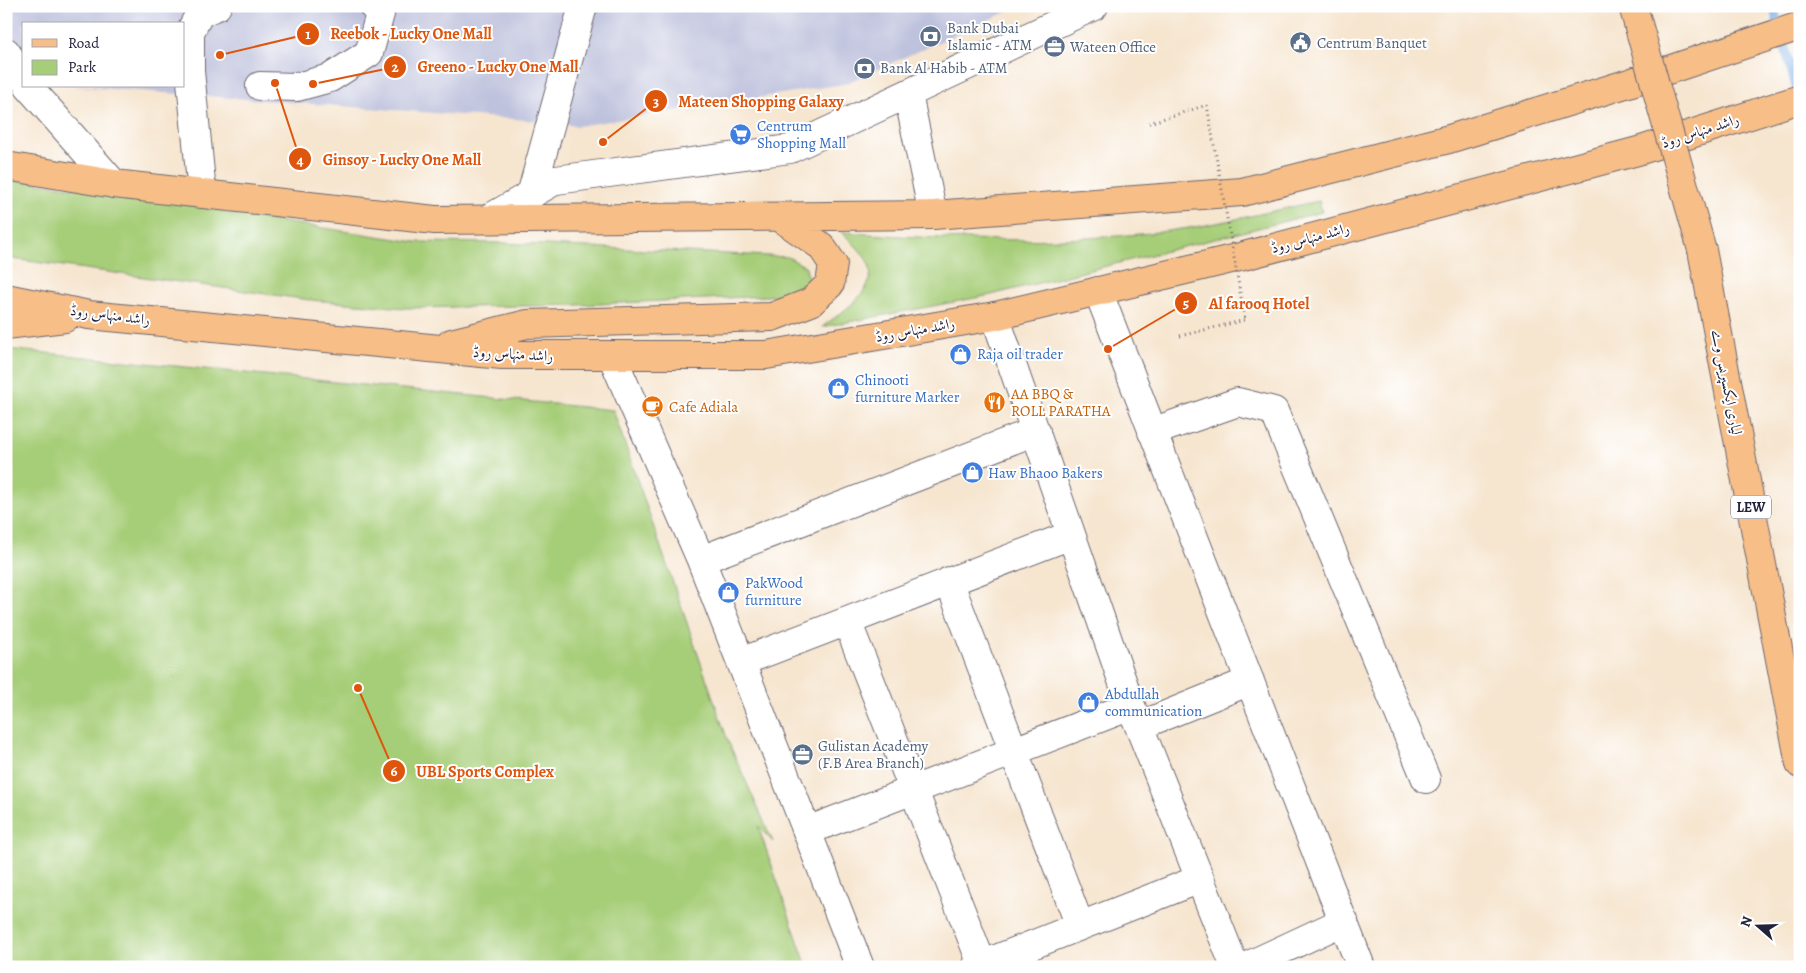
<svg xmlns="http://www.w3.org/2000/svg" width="1806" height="973" font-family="Alegreya,Amiri,serif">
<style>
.industrial{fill:#bfc2dd}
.green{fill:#a6cd77;stroke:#647859}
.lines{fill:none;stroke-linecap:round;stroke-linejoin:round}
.stream{stroke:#77abe4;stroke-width:9}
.minor-casing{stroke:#6c666f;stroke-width:30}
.major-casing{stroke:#6c666f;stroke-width:30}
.highway-casing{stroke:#6c666f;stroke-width:30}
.path{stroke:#6c666f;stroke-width:3;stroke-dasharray:1 4;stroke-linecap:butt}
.minor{stroke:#fff;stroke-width:28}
.major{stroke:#f7be87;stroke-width:28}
.highway{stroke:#f7be87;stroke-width:28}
.highway-bridge-casing{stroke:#6c666f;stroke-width:30;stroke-linecap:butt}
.path-bridge{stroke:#6c666f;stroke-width:3;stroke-dasharray:1 4;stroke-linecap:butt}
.highway-bridge{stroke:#f7be87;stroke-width:28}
.labels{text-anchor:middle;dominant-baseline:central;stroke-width:4;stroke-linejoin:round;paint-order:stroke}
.shield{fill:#fff;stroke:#646476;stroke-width:1}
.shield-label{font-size:14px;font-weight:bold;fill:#22223b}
.service-label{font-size:15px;fill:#4e5e75;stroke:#fff;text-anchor:start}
.shop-label{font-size:15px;fill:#366cbe;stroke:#fff;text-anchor:start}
.street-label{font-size:15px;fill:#22223b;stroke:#fff}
.food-label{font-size:15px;fill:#c56008;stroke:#fff;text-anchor:start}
.leader{fill:none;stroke:#de560e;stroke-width:2}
.callout-dot{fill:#de560e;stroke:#fff;stroke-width:2}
.mark-label{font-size:15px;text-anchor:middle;font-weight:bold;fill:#fff}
.callout-label{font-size:16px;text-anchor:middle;font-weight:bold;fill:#de560e;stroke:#fff;stroke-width:4;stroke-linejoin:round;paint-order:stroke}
</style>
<rect width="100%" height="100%" fill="#fff"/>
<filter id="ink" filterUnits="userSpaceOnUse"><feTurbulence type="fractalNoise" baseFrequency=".02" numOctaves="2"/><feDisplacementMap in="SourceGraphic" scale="10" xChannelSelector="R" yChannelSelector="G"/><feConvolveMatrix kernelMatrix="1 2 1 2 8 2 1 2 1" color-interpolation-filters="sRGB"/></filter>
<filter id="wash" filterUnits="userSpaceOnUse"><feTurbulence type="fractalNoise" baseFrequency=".0096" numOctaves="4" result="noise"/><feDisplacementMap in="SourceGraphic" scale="20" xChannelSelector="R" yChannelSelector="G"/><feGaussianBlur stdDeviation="1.12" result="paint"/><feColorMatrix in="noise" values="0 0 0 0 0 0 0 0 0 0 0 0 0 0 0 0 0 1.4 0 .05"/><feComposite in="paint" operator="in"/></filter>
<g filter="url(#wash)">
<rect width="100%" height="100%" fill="#f6e5cf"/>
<path class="industrial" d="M6 6H1020L844 84 578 126 527 120 71 86H184V24H24V83L6 82Z"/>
<path class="green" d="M6 179 155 198 258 218 416 242 505 243 788 257 806 267 808 279 801 288 789 295 578 305 405 308 310 300 6 258Z
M1319 201 1322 212 991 295 822 327C839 314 879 290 869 265 864 252 851 242 842 232 957 241 1074 245 1189 228 1232 221 1276 210 1319 201Z
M6 349 613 410 728 741 773 842 758 826 807 967H6Z"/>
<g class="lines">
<path class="stream" d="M1773 6 1799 97"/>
</g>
</g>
<g filter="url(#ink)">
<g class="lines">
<defs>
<path id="minor" d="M6 52 24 79
M28 86 114 184
M260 86 297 87 330 78 369 53 380 14 373 6
M908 94 933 215
M202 193 190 71V32L200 13 217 6
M531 195 583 6
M488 219 556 180 790 149 1094 6
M1098 291 1361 967
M995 316 1131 706 1235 967
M612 356 701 560 860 967
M1152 432 1238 402 1274 411 1426 779
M701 560 1036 431
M949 581 1080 926
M847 621 982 964
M741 662 1071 535
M1139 726 1250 681
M807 831 1131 706
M976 967 1200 879
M1245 967 1344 921"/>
<path id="major" d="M6 166 114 184 435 220 933 215 1242 192 1449 139 1629 83 1800 26
M6 298 89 315 502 355H766L995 316 1240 257 1638 151 1800 99
M6 325 65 318
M451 343 527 324 772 317 811 302 830 284 833 264 821 246 781 218"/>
<path id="highway" d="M1702 250 1800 764"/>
</defs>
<use href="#minor" class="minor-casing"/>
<use href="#major" class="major-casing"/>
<use href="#highway" class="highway-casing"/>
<path class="path" d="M1149 123 1207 105
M1180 336 1245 320"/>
<use href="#minor" class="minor"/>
<use href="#major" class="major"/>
<use href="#highway" class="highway"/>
<defs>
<path id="highway-bridge" d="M1633 6 1702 250"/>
</defs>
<use href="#highway-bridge" class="highway-bridge-casing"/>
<path class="path-bridge" d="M1207 105 1245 320"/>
<use href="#highway-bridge" class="highway-bridge"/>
</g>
</g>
<defs>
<symbol id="bank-disc" viewBox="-11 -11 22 22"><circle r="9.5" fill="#5c6f8a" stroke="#fff"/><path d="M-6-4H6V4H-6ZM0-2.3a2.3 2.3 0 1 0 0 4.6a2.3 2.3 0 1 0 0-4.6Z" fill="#fff"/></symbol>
<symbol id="civic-disc" viewBox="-11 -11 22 22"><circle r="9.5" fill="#5c6f8a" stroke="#fff"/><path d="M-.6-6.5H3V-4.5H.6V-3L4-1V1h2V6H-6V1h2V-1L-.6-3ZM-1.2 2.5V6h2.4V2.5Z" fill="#fff"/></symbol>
<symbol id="office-disc" viewBox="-11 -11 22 22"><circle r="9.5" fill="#5c6f8a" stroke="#fff"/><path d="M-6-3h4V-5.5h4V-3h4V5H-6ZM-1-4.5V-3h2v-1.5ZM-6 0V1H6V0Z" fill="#fff"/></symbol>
<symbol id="supermarket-disc" viewBox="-11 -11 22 22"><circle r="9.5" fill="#3f7fe0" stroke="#fff"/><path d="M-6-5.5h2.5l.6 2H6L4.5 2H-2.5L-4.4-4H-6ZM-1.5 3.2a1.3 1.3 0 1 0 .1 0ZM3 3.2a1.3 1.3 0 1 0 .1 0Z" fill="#fff"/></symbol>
<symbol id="shop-disc" viewBox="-11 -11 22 22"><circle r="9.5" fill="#3f7fe0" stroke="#fff"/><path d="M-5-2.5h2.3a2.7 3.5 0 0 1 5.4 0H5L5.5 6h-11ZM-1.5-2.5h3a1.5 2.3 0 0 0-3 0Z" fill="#fff"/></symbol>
<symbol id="restaurant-disc" viewBox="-11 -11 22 22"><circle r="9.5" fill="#e8710a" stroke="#fff"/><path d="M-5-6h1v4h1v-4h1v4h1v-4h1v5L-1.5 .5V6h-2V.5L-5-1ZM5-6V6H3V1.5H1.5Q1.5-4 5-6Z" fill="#fff"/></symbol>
<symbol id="cafe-disc" viewBox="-11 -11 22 22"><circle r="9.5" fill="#e8710a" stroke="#fff"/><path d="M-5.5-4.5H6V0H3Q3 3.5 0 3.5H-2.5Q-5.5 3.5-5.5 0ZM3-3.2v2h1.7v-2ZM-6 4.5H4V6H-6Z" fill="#fff"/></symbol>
</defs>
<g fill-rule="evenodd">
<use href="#bank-disc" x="918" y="24" width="25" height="25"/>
<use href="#civic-disc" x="1288" y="30" width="25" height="25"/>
<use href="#office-disc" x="1042" y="34" width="25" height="25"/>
<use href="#bank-disc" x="852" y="56" width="25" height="25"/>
<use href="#supermarket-disc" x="728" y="122" width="25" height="25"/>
<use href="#shop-disc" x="948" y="342" width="25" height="25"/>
<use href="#shop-disc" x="826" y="376" width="25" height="25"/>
<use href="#restaurant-disc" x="982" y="390" width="25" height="25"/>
<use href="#cafe-disc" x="640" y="394" width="25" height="25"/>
<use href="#shop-disc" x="960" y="460" width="25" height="25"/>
<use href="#shop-disc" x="716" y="580" width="25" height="25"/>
<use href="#shop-disc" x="1076" y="690" width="25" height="25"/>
<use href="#office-disc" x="790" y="742" width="25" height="25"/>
</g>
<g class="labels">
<rect class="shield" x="1731" y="495.5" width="40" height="23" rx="4"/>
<g class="shield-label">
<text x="1751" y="507">LEW</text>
</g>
<g class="service-label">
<text x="947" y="28">Bank Dubai<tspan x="947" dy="17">Islamic - ATM</tspan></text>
<text x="1317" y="43">Centrum Banquet</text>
<text x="1070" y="47">Wateen Office</text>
<text x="880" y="68">Bank Al Habib - ATM</text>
<text x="818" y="746">Gulistan Academy<tspan x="818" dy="17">(F.B Area Branch)</tspan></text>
</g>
<g class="shop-label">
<text x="757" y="126">Centrum<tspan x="757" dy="17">Shopping Mall</tspan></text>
<text x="977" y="354">Raja oil trader</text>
<text x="855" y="380">Chinooti<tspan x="855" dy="17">furniture Marker</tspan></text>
<text x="988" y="473">Haw Bhaoo Bakers</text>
<text x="745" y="583">PakWood<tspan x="745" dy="17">furniture</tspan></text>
<text x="1105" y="694">Abdullah<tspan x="1105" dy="17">communication</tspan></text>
</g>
<g class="street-label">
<text transform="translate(1700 131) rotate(-18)">راشد منہاس روڈ</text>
<text transform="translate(1310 238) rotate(-15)">راشد منہاس روڈ</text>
<text transform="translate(110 315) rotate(7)">راشد منہاس روڈ</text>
<text transform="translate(915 330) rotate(-10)">راشد منہاس روڈ</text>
<text transform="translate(513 354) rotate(3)">راشد منہاس روڈ</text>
<text transform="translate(1727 382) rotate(79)">لیاری ایکسپریس وے</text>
</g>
<g class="food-label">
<text x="1011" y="394">AA BBQ &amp;<tspan x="1011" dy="17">ROLL PARATHA</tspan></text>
<text x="669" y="407">Cafe Adiala</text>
</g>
</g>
<path class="leader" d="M220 55L308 34M313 84L395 67M603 142L656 101M275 83L300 159M1108 349L1186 303M358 688L394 771"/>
<g class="callout-dot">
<circle cx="220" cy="55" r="5"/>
<circle cx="313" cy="84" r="5"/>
<circle cx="603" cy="142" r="5"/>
<circle cx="275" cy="83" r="5"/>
<circle cx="1108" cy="349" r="5"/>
<circle cx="358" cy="688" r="5"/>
<circle cx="308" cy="34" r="12"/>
<circle cx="395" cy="67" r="12"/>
<circle cx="656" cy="101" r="12"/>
<circle cx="300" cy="159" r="12"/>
<circle cx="1186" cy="303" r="12"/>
<circle cx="394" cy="771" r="12"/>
</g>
<g class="mark-label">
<text x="308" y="39">1</text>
<text x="395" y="72">2</text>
<text x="656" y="107">3</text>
<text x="300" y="165">4</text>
<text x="1186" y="308">5</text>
<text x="394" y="776">6</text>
</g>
<g class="callout-label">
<text x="411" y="39">Reebok - Lucky One Mall</text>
<text x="498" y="72">Greeno - Lucky One Mall</text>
<text x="761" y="107">Mateen Shopping Galaxy</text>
<text x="402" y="165">Ginsoy - Lucky One Mall</text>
<text x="1259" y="309">Al farooq Hotel</text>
<text x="485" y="777">UBL Sports Complex</text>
</g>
<rect width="1806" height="973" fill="none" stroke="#fff" stroke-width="25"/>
<rect x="22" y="22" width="162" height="65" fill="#ffffff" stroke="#a7a7b1"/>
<rect x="32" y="39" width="25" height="8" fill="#f7be87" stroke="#a7a7b1"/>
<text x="68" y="48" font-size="15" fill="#22223b">Road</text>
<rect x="32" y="60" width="25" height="15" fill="#a6cd77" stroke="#a7a7b1"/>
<text x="68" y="72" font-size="15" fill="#22223b">Park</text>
<g transform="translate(1758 926) rotate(290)" stroke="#ffffff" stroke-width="4" paint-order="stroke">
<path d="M0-4L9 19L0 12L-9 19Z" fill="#22223b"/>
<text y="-8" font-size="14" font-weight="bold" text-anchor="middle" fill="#22223b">N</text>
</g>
</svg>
